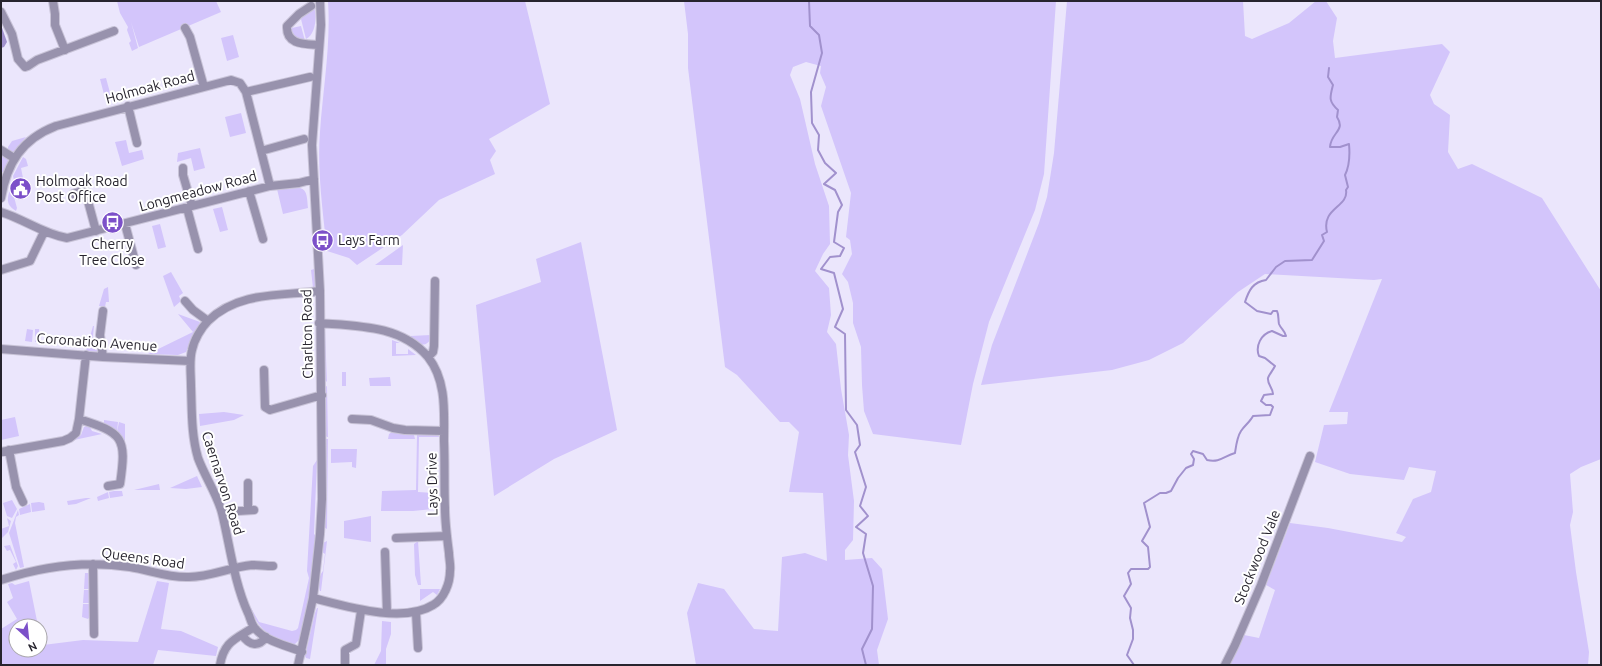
<svg xmlns="http://www.w3.org/2000/svg" width="1602" height="666" font-family="Ubuntu,sans-serif">
<style>
.green{fill:#d3c5fb}
.water{fill:#a191cd}
.lines{fill:none;stroke-linecap:round;stroke-linejoin:round}
.stream{stroke:#a191cd;stroke-width:2}
.minor-casing{stroke:#c8c3d7;stroke-width:10}
.minor{stroke:#9892ad;stroke-width:8}
.labels{text-anchor:middle;dominant-baseline:central;stroke-width:4;stroke-linejoin:round;paint-order:stroke}
.street-label{font-size:14px;fill:#27242e;stroke:#fff}
.poi-label{font-size:14px;fill:#27242e;stroke:#fff;text-anchor:start}
</style>
<rect width="100%" height="100%" fill="#ebe6fc"/>
<path class="green" d="M117 1H216L221 12 139 47 131 22 138 48 132 51 129 43 131 41 127 30 128 27 120 13Z
M328 1H525L550 104 489 139 496 151 490 160 495 174 439 200 402 235 357 265 349 258 327 251C323 212 317 171 320 132 323 88 331 45 328 1Z
M684 1H1056L1044 174 1035 210 989 322 973 384 961 445 873 434 864 411 862 385 861 347 853 323V303L848 282 842 274 852 254 850 240 846 237 851 193 821 106 826 87 820 73 821 66 806 62 793 67 790 75 800 99 815 164 829 206 830 244 823 254 815 271 829 288 831 315 827 332 836 344 841 389 849 435 848 455 854 501 853 540 845 550V560L872 558 882 569 888 619 877 650 879 665H696L687 613 698 583 724 589 754 629 778 631 782 557 805 553 827 561 823 493 789 492 799 432 789 422H780L737 375 725 367 688 68V34Z
M1067 1H1243L1245 36 1252 39 1289 23 1316 1H1326L1337 18 1333 41 1335 58 1442 44 1450 52 1430 95 1434 104 1450 115 1448 152 1458 169 1472 164 1542 198 1601 291V459L1581 467 1570 474 1573 512 1570 525 1576 572 1589 652 1588 665H1228L1244 635 1259 638 1275 590 1266 585 1290 523 1328 528 1402 542 1406 537 1396 533 1413 499 1431 492 1436 471 1409 467 1404 480 1350 474 1315 462 1324 425 1347 424 1348 412H1329L1382 279 1374 280 1265 274 1238 292 1183 343 1149 360 1112 370 981 385 992 345 1039 223 1047 197 1054 153Z
M314 7C317 16 316 34 306 39L301 19 305 13 312 11Z
M301 26 305 41 296 40 290 30 292 28Z
M233 35 239 57 227 61 221 38Z
M106 78 112 100 106 102 100 79Z
M241 113 246 133 230 137 225 117Z
M26 137 13 153 8 151V147L12 141Z
M126 140 129 153 142 150 144 159 122 166 115 142Z
M200 148 205 168 194 171 191 158 177 162 178 153Z
M1 153 9 159 4 172H2Z
M23 157 26 159 28 166 21 168 23 178 14 180 13 176Z
M11 186 17 208 16 211C4 204 8 197 11 186Z
M300 188C308 190 307 200 308 208L283 214 277 189Z
M222 207 228 230 220 232 213 209Z
M160 224 166 247 158 249 152 226Z
M581 242 617 430 554 459 494 496 476 305 541 282 536 259Z
M403 245 402 265H375Z
M314 269C315 276 319 284 313 288L311 270Z
M171 272 183 293 179 296 181 301 174 307 163 276Z
M108 287 109 302H106L105 307 99 306 104 289Z
M178 314 200 322 186 352 178 355 148 354 193 332Z
M93 326H94L93 336 95 350H101L99 352 86 351Z
M27 329 33 330 32 342 25 341Z
M35 329H39L40 342H35Z
M325 331 327 382 325 380 324 333Z
M431 335C431 343 424 347 417 343 415 341 412 338 410 336Z
M392 340 400 343H396V354H408V349L416 355 392 356Z
M342 372H346V386H342Z
M390 377 391 386H370L369 378Z
M327 386 328 437H327L325 435V387Z
M224 412 244 415 234 420 200 426 199 414Z
M15 417 19 436 1 440V420Z
M104 420 118 422 117 431 104 423Z
M119 422 125 424V442H123L117 432Z
M89 425 92 431 102 434 74 440 81 435 84 427Z
M392 432 414 435 415 439H388L389 434Z
M417 435H437L440 437H419L418 492 434 493 433 509 413 511H381L382 491 416 490Z
M325 439H328L327 529 324 527Z
M331 449H357L356 468 352 467V462L331 463Z
M317 460 314 534 316 536 313 580 301 638 294 645C270 637 260 632 250 608H251L259 622 292 631 296 630 298 628 309 578 307 571 313 466Z
M197 476 202 487 186 489 170 488Z
M159 484 160 490H134Z
M114 491H122L123 496 110 498 109 492Z
M108 492 109 498 98 501 97 497Z
M86 498H91L76 504 68 505 67 501Z
M12 500 17 509 12 518 7 516 3 503Z
M39 502 44 503 45 510 32 512 31 503Z
M30 504 31 512 20 515 19 509Z
M18 510 19 515 16 517 15 523 24 567 20 568 9 533Z
M371 516V542L344 538V521Z
M7 518 11 521 8 532 1 539V529L9 526Z
M327 541 321 591H320C318 586 319 575 323 571L325 554 322 552 323 543Z
M418 541 421 585H418L415 575 414 544Z
M10 545 18 566 16 570 13 564 16 562 10 550 7 551 4 546Z
M85 573H90V589H84Z
M29 581 38 626H16V650H40V634L43 645 83 640 138 642 157 581 169 583 161 629 181 631 218 647 216 656 158 650 153 665H1V629L17 619 7 602 13 598 8 584 12 583 15 585Z
M420 589H440L437 595 433 592 420 601Z
M84 590H90V603H83Z
M83 604H90L91 615 88 619 82 617Z
M317 608H318L310 659 306 658 305 656 315 613Z
M382 621 391 622V634L386 649V664L374 665 381 651Z"/>
<path class="water" d="M1 25 7 42 4 47 1 48Z"/>
<g class="lines">
<path class="stream" d="M809 1 810 26 819 35 822 53 811 92 812 123 819 135 818 150 825 163 836 173 824 184 835 190 842 205 838 212 834 242 844 248 840 256 830 257 821 269 834 273 843 309 835 327 845 334 846 410 857 425 860 445 855 452 866 487 860 506 868 516 856 527 866 534 863 553 873 586 872 629 862 649 866 665
M1134 665 1127 655 1133 639V630L1130 618 1131 608 1124 596 1131 584 1128 573 1131 569H1148L1150 567 1148 547 1142 541 1150 527 1144 503 1160 493H1166L1171 491 1178 478 1186 468 1193 465 1194 459 1191 454 1193 451 1203 454 1207 460C1220 463 1224 456 1235 453 1236 446 1237 437 1241 431 1245 425 1250 422 1253 416L1270 415 1273 407 1271 405H1266L1261 401 1264 395 1273 394C1273 388 1267 384 1268 378 1269 375 1273 370 1275 366L1265 358 1259 356C1255 346 1261 334 1272 331L1283 336H1286C1285 331 1281 329 1279 324 1278 319 1279 315 1277 311H1273L1271 314 1257 311 1245 302C1249 290 1253 282 1266 280L1276 267 1285 261 1312 260 1324 241 1322 235 1327 232C1321 208 1349 207 1346 190L1348 187 1345 175C1350 165 1350 155 1349 144L1340 147H1330C1331 132 1346 131 1337 117L1338 110C1328 101 1330 97 1333 85L1328 77 1329 68"/>
<defs>
<path id="minor" d="M53 1 55 14V25L65 50
M311 6 299 14 287 26C286 45 304 44 319 45
M1 12 12 34 18 59 25 67 28 66 37 60 114 31
M185 28 190 37 204 87
M246 92 310 77
M128 106 137 143
M1 150 14 158
M261 151 304 139
M183 168V175L192 206
M249 191 263 239
M73 194 85 190 96 231
M1 198C7 163 22 139 56 126L231 80 240 83 246 92 270 186
M187 208 198 249
M1 212C24 219 43 234 67 238L270 186 299 183 314 179
M125 224 136 265
M1 270 30 261 44 232
M185 301 193 310 208 321
M1 349 103 357 190 361
M103 357 100 335 103 311
M428 357 433 352 434 346 435 281
M264 370 265 407 270 410 322 395
M79 419C123 433 127 437 120 484L108 486
M352 419 371 420 393 428 405 430 444 431
M9 450 16 487 23 502
M1 452 63 441 70 438 76 433 79 419 86 355
M248 483V509
M222 512 254 510
M396 538 447 536
M385 552 387 613
M93 564 94 634
M1 580C43 566 85 560 130 567 149 570 169 578 189 577 211 577 230 567 252 565 258 565 266 566 273 566
M313 598C345 606 403 624 433 605 444 599 450 583 450 571 451 565 449 559 449 553 447 538 445 523 445 508 444 486 445 464 444 441 444 413 447 381 428 357 401 325 357 326 319 323
M416 613 418 648
M242 635C249 645 258 648 266 637
M302 652C286 645 265 642 254 627 251 623 250 617 248 613 234 582 230 546 222 513 217 494 205 477 198 458 191 434 192 410 191 386 191 374 189 361 192 350 194 340 201 328 208 321 238 291 282 296 320 291
M345 664V650L356 644 361 611
M220 665C224 641 236 639 254 627
M298 665 313 598 320 534 322 499 320 291 312 145 321 25 320 1
M1225 665 1235 645 1261 585 1310 456"/>
</defs>
<use href="#minor" class="minor-casing"/>
<use href="#minor" class="minor"/>
</g>
<defs>
<symbol id="civic-disc" viewBox="-11 -11 22 22"><circle r="9.5" fill="#7c50c9" stroke="#fff"/><path d="M-.6-6.5H3V-4.5H.6V-3L4-1V1h2V6H-6V1h2V-1L-.6-3ZM-1.2 2.5V6h2.4V2.5Z" fill="#fff"/></symbol>
<symbol id="bus-disc" viewBox="-11 -11 22 22"><circle r="9.5" fill="#7c50c9" stroke="#fff"/><path d="M-5-6H5V4H4V6H2V4H-2V6H-4V4H-5ZM-3.5-4V0h7V-4ZM-3.5 1.2v1.5H-2V1.2ZM2 1.2v1.5H3.5V1.2Z" fill="#fff"/></symbol>
</defs>
<g fill-rule="evenodd">
<use href="#civic-disc" x="8" y="176" width="25" height="25"/>
<use href="#bus-disc" x="100" y="210" width="25" height="25"/>
<use href="#bus-disc" x="310" y="228" width="25" height="25"/>
</g>
<g class="labels">
<g class="street-label">
<text transform="translate(150 87) rotate(-15)">Holmoak Road</text>
<text transform="translate(198 191) rotate(-15)">Longmeadow Road</text>
<text transform="translate(307 334) rotate(-91)">Charlton Road</text>
<text transform="translate(97 342) rotate(4)">Coronation Avenue</text>
<text transform="translate(223 483) rotate(72)">Caernarvon Road</text>
<text transform="translate(432 484) rotate(-91)">Lays Drive</text>
<text transform="translate(1257 557) rotate(-68)">Stockwood Vale</text>
<text transform="translate(143 558) rotate(8)">Queens Road</text>
</g>
<g class="poi-label">
<text x="36" y="181">Holmoak Road<tspan x="36" dy="16">Post Office</tspan></text>
<text x="338" y="240">Lays Farm</text>
<text x="112" y="244" text-anchor="middle">Cherry<tspan x="112" dy="16">Tree Close</tspan></text>
</g>
</g>
<rect width="1602" height="666" fill="none" stroke="#27242e" stroke-width="4"/>
<g transform="translate(28 638) rotate(153)"><circle r="19" fill="#ffffff" stroke="#a9a7ab"/>
<path d="M0-3L7 15L0 10L-7 15Z" fill="#7c50c9"/>
<text y="-6" font-size="11" font-weight="bold" text-anchor="middle" fill="#27242e">N</text>
</g>
</svg>
